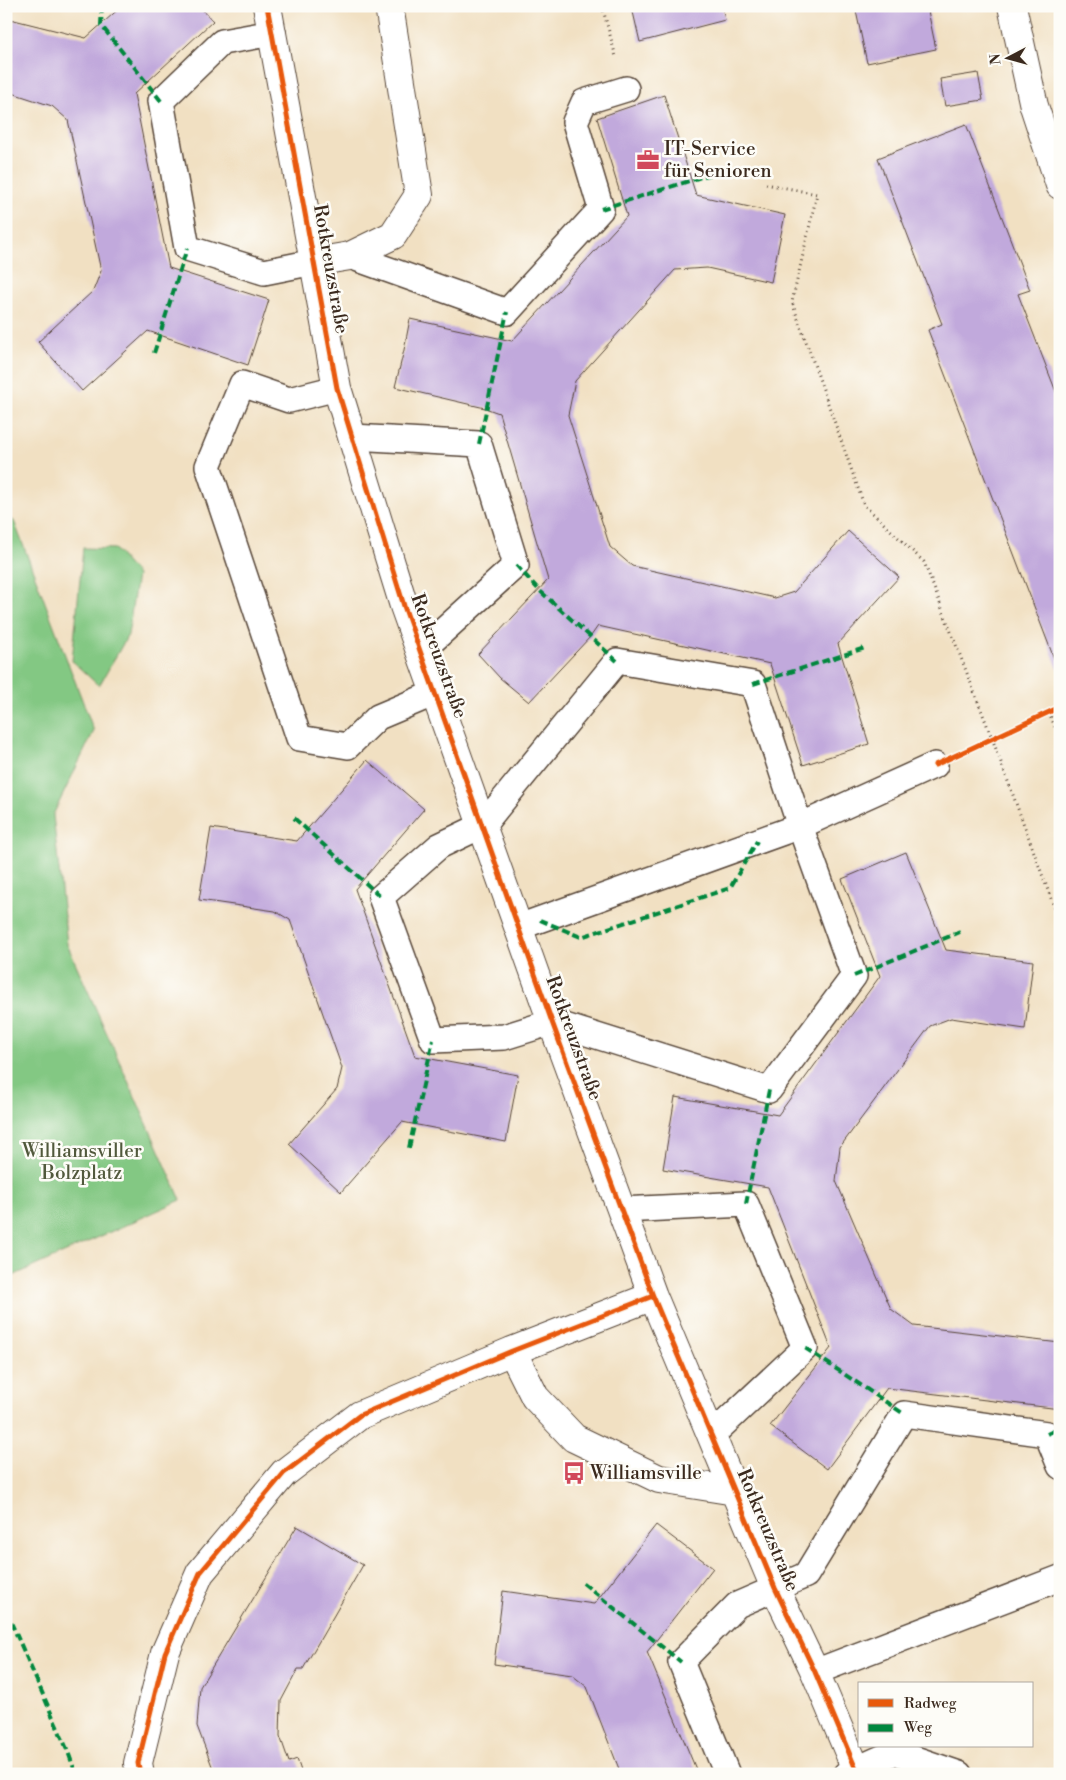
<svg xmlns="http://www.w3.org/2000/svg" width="1066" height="1780" font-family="'Libre Bodoni',serif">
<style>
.green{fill:#83c883;stroke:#5f7950}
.building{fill:#c1a9dc}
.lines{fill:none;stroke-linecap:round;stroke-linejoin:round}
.service-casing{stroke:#564537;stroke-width:28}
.minor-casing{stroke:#564537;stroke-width:30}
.path{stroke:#564537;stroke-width:3;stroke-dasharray:1 4;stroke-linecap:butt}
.service{stroke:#fff;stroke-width:25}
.minor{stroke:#fff;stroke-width:28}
.quiet{stroke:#00873e;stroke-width:4;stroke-dasharray:8 4;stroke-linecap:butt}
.cycleway-casing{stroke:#fdfcf7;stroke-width:8}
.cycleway{stroke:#e8590c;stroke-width:5}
.labels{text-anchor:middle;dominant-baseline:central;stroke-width:5;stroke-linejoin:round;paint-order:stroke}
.poi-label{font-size:19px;fill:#3b2a1e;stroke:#fdfcf7;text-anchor:start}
.street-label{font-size:19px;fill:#3b2a1e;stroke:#fdfcf7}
.park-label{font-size:19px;fill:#51593c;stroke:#fdfcf7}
</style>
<rect width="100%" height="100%" fill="#fdfcf7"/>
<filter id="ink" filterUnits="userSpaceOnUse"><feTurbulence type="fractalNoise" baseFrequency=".02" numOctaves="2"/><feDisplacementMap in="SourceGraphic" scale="10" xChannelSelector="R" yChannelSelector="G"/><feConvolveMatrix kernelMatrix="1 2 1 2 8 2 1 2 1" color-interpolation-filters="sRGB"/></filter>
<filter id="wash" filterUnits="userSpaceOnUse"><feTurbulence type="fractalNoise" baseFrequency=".0096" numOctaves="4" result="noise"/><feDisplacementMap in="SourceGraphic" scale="20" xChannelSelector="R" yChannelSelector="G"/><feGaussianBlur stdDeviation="1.12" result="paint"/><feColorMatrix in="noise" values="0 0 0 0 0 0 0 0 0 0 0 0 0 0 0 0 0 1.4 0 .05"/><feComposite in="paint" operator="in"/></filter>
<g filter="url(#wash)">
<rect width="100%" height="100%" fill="#f1e0c2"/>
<path class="green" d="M6 517 14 521 94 731 53 815 67 944 181 1200 6 1279Z
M83 548 115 549 137 575 128 635 99 686 72 661Z"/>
<g id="blocks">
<path class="building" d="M122 6H199L213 21 134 94 169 268 269 300 248 365 148 331 82 391 38 342 93 291 101 271 68 120 52 106 6 91V18L86 38Z
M624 6H722L725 20 640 42 633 12Z
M855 6H927L936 49 867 63Z
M978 73 983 100 945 106 940 79Z
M664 95 696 195 785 215 771 282 707 268 675 270 575 381 568 415 610 547 632 566 775 598 794 592 848 531 899 577 838 644 869 744 803 765 770 664 598 626 591 636 529 702 500 678 478 654 548 580 499 413 485 408 395 387 404 350 410 319 512 341 627 216 597 118Z
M966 124 1030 290 1018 294 1060 402V674L928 330 942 324 878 158Z
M367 760 424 809 355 889 415 1056 518 1075 506 1142 402 1122 341 1192 289 1144 337 1089 342 1068 290 920 275 911 199 900 211 828 297 841Z
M906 852 946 950 1033 961 1025 1029 951 1018 930 1026 840 1147 836 1181 891 1309 914 1326 1060 1343V1409L887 1388 827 1469 770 1426 831 1348 768 1187 663 1169 675 1097 778 1115 880 976 842 879Z
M656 1525 713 1568 647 1652 698 1774H621L587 1687 572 1675 494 1664 503 1591 594 1604Z
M297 1526 363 1565 303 1669H298L281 1701 280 1736 289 1762 297 1759 302 1774H215L197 1726 200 1687Z"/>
</g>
</g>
<g filter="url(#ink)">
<use href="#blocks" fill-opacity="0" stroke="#564537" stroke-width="1"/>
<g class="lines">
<defs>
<path id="service" d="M273 33 222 42 161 101 187 248 264 272 314 262
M350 256 507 312 601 209 575 122 584 102 626 89
M337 388 289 400 242 384 208 466 299 738 348 746 378 717 435 693
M353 437 479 444 516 565 421 651
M617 661 753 684 800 826 854 976 769 1090 552 1022 504 1037 433 1040 381 897 439 846 483 825Z
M519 927 800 826 935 765
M621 1210 746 1204 805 1348 711 1436
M815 1672 1060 1578
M727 1774 681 1662 737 1605 806 1575 904 1414 1047 1434 1060 1466
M846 1774 895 1752 959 1774"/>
<path id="minor" d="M267 6 337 388 404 606 552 1022 653 1296 775 1588 815 1672 858 1774
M1012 6 1034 106 1060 185
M314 262 350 256 393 235 419 195 389 6
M512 1351 535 1397 574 1438 659 1479 735 1491
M140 1774 138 1763 165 1653 200 1573 284 1473 360 1415 512 1351 653 1296"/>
</defs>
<use href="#service" class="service-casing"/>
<use href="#minor" class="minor-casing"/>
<path class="path" d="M602 6 616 57
M766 184 817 194 792 302 864 505 924 562 992 738 1060 923
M1049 712 1060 740"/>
<use href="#service" class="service"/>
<use href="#minor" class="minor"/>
<path class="quiet" d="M102 6 101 25 161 101
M601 209 711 174
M154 353 187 248
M479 444 507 312
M516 565 539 590 617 661
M753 684 865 648
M294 818 381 897
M540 920 581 937 730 888 757 841
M854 976 960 932
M409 1148 433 1040
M746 1204 769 1090
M805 1348 904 1414
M1047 1434 1060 1428
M583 1583 681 1662
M6 1611 67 1749 76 1774"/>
<defs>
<path id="cycleway" d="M267 6 337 388 404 606 552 1022 653 1296 775 1588 815 1672 858 1774
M935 765 1060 707
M140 1774 138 1763 165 1653 200 1573 284 1473 360 1415 512 1351 653 1296"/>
</defs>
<use href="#cycleway" class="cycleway-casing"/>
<use href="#cycleway" class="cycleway"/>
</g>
</g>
<defs>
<symbol id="office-bare" viewBox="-9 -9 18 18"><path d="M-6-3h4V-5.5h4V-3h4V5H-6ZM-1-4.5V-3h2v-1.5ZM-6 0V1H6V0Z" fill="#d1495b" stroke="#fdfcf7" stroke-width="2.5" paint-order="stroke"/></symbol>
<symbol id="bus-bare" viewBox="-9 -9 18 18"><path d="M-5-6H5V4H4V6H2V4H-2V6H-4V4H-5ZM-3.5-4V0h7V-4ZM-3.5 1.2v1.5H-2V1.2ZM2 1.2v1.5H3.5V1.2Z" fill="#d1495b" stroke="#fdfcf7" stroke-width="2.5" paint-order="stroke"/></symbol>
</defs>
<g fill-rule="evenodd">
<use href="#office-bare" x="632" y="144" width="32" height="32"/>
<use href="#bus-bare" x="558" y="1457" width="32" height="32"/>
</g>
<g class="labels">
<g class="poi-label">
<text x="664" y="149">IT-Service<tspan x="664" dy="22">für Senioren</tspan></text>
<text x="590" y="1473">Williamsville</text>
</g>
<g class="street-label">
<text transform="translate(331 269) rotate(80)">Rotkreuzstraße</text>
<text transform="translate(439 656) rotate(70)">Rotkreuzstraße</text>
<text transform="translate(574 1038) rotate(70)">Rotkreuzstraße</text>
<text transform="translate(768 1530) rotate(67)">Rotkreuzstraße</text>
</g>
<g class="park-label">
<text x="82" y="1151">Williamsviller<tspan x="82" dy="22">Bolzplatz</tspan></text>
</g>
</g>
<rect width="1066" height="1780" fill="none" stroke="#fdfcf7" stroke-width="25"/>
<rect x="858" y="1682" width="175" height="65" fill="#fdfcf7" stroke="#afa8a0"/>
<rect x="868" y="1699" width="25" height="8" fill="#e8590c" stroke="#afa8a0"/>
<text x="904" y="1708" font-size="15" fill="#3b2a1e">Radweg</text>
<rect x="868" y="1724" width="25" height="8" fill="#00873e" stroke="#afa8a0"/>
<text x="904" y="1732" font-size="15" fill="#3b2a1e">Weg</text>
<g transform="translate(1008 58) rotate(264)" stroke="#fdfcf7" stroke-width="4" paint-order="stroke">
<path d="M0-4L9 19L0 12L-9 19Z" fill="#3b2a1e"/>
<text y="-8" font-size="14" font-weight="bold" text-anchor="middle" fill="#3b2a1e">N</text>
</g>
</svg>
